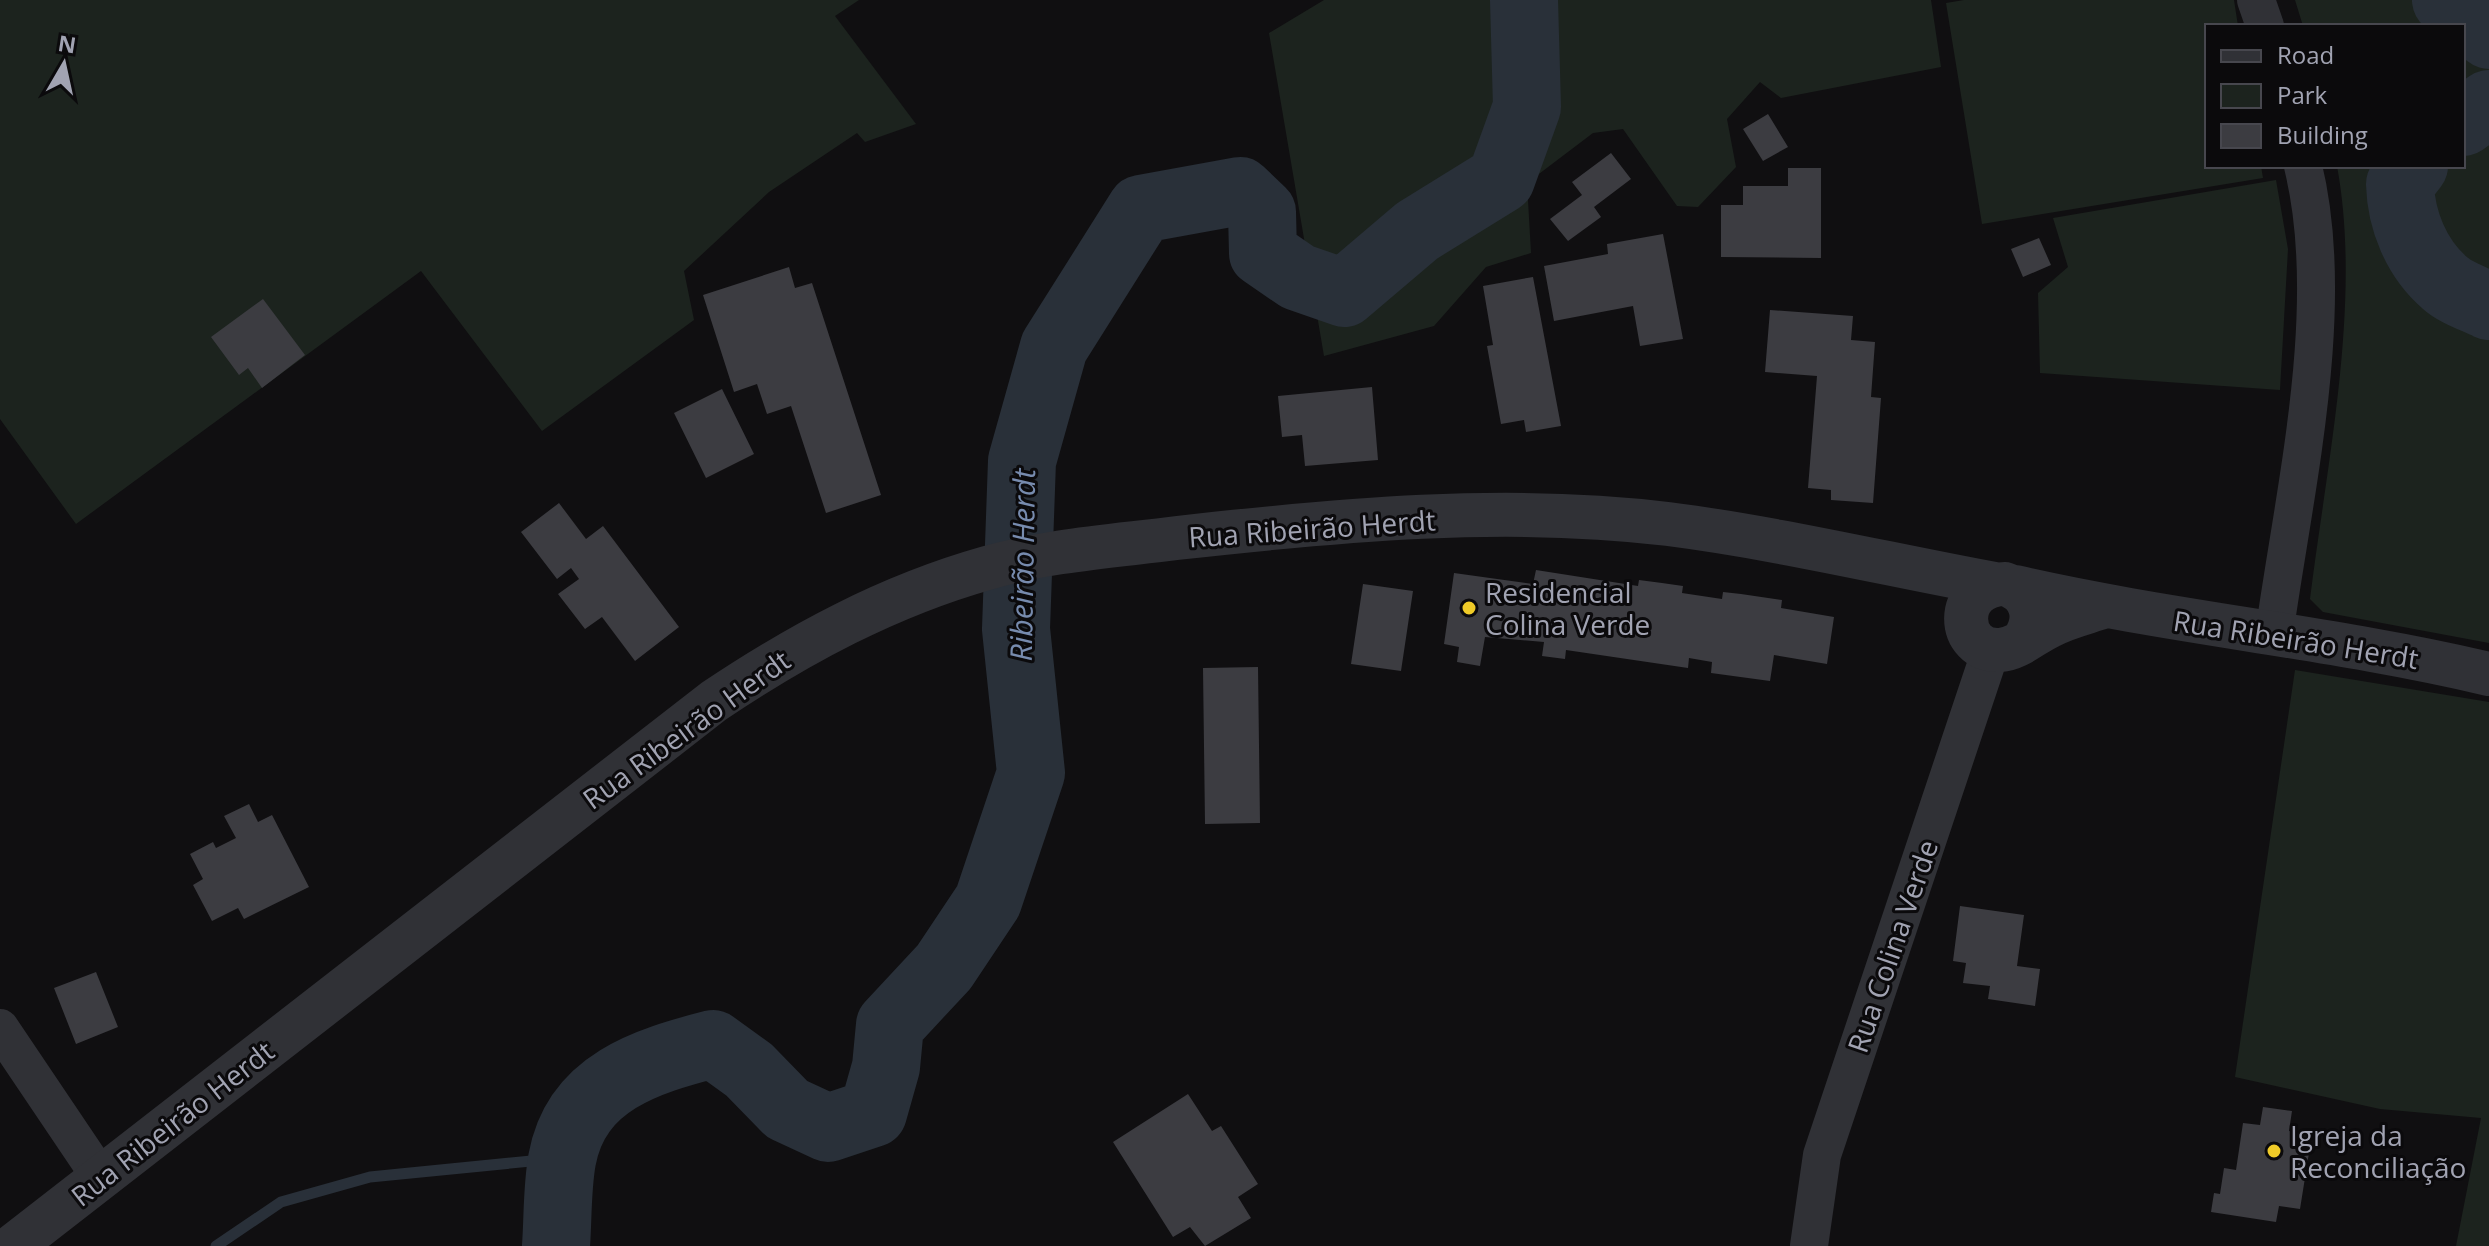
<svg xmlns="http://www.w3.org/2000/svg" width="2489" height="1246" font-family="'Open Sans',sans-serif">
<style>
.green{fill:#1c231e}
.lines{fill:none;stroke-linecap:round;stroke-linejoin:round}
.stream{stroke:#293039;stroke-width:11}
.river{stroke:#293039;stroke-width:68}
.building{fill:#3c3c41}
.minor{stroke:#303136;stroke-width:38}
.tertiary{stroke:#303136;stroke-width:44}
.poi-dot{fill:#f0cb28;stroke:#0b0a0c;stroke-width:3}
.labels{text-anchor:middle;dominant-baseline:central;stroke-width:6;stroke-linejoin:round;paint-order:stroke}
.street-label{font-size:28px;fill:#a1a3b2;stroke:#0b0a0c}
.poi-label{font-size:28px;fill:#a1a3b2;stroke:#0b0a0c;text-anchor:start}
.water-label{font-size:30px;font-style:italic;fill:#778bae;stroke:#0b0a0c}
</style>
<rect width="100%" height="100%" fill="#100f11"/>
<path class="green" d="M0 0H859L835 16 916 124 865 142 857 133 769 192 684 271 694 320 542 431 421 271 76 524 0 419Z
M1324 0H1931L1941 67 1781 98 1760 82 1727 119 1736 167 1698 207 1677 206 1623 129 1593 133 1527 183 1531 253 1486 267 1434 326 1324 356 1269 33Z
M1964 0H2234L2238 26H2207V166H2261L2263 178 1982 224 1946 3Z
M2295 0H2489V643L2323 612 2310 599C2327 461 2362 302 2337 166H2463V26H2303Z
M2276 180 2288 249 2280 390 2040 373 2038 293 2068 267 2053 218Z
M2295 670 2489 702V1246H2456L2481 1118 2380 1109 2235 1077Z"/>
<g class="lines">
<path class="stream" d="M216 1246 281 1202 370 1177 562 1158"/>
<path class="river" d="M2446 0 2489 35
M2463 122 2489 104
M2414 166 2400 184C2401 220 2416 258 2445 283 2456 293 2475 299 2489 306
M556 1246C558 1218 557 1188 562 1160 576 1082 647 1061 713 1044L749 1070 787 1109 828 1128 873 1113 886 1067 890 1025 944 967 988 901 1031 773 1016 629 1022 461 1054 347 1141 209 1240 191 1262 212 1263 253 1298 277 1344 293 1417 231 1501 179 1527 107 1524 0"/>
</g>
<path class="building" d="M1768 114 1788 147 1763 161 1743 129Z
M1611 153 1631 179 1594 207 1601 217 1568 241 1550 219 1582 195 1572 182Z
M1788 168H1821V258L1721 257V205H1743V186H1788Z
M1663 234 1683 339 1640 346 1633 306 1554 321 1544 266 1608 254 1607 244Z
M2039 238 2051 265 2023 277 2011 249Z
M789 267 795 288 812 283 881 495 826 513 791 406 767 414 757 384 734 392 703 295Z
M1533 277 1561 426 1526 432 1524 420 1501 424 1487 346 1493 345 1483 286Z
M263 299 305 355 262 388 248 368 239 375 211 337Z
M1770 310 1853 316 1851 340 1875 342 1871 397 1881 398 1873 503 1831 500V490L1808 488 1817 376 1765 372Z
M1372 387 1378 460 1305 466 1302 435 1282 437 1278 396Z
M722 389 754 454 706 478 674 413Z
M559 503 586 539 603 526 679 627 635 661 602 617 585 629 558 594 579 579 571 568 557 579 521 532Z
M1536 570 1638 586 1639 580 1662 583 1683 586 1682 593 1722 599 1723 592 1741 594 1782 600 1781 608 1834 617 1827 664 1774 655 1770 681 1711 673 1712 662 1689 658 1688 668 1566 650 1565 659 1542 656 1544 642 1485 637 1480 666 1457 662 1459 647 1444 644 1454 573 1533 584Z
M1363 584 1413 591 1401 671 1351 664Z
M1258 667 1260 823 1205 824 1203 668Z
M249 804 258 822 272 815 309 887 244 919 238 908 212 921 193 885 203 879 190 854 213 842 216 848 236 838 224 816Z
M1960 906 2024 915 2017 966 2040 969 2035 1006 1988 999 1990 986 1963 983 1966 963 1953 961Z
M96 972 118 1027 76 1044 54 988Z
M1188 1094 1212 1131 1221 1126 1258 1184 1238 1197 1251 1218 1205 1246 1190 1227 1173 1237 1113 1142Z
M2263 1107 2292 1111 2289 1131 2312 1134 2300 1209 2279 1206 2276 1222 2211 1212 2214 1193 2220 1194 2224 1168 2236 1170 2243 1123 2260 1125Z"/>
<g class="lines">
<path class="minor" d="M2256 0 2265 26
M2274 635C2294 491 2338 308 2303 166
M0 1028 101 1178
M1809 1246 1822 1155 1991 650"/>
<path class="tertiary" d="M2015 587C2172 623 2333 637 2489 674
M2023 641C2039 618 2032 593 2005 584 1952 585 1956 653 2000 650 2018 649 2034 633 2050 626 2067 617 2085 613 2103 607
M13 1246 714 701C799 644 888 596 987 568 1049 550 1114 546 1177 538 1338 520 1506 504 1668 524 1777 538 1886 564 1994 584"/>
</g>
<g class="poi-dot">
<circle cx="1469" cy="608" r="8"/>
<circle cx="2274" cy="1151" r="8"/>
</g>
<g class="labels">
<g class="street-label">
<text transform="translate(1312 528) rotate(-4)">Rua Ribeirão Herdt</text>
<text transform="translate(2296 639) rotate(9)">Rua Ribeirão Herdt</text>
<text transform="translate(686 729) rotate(-36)">Rua Ribeirão Herdt</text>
<text transform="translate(1892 946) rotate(-71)">Rua Colina Verde</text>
<text transform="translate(172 1123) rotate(-38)">Rua Ribeirão Herdt</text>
</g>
<g class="poi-label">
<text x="1485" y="592">Residencial<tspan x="1485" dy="32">Colina Verde</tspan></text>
<text x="2290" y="1135">Igreja da<tspan x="2290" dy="32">Reconciliação</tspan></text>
</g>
<g class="water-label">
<text transform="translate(1022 565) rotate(-89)">Ribeirão Herdt</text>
</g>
</g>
<rect x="2205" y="24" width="260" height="144" fill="#0b0a0c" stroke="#47474e" stroke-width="2"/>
<rect x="2221" y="50" width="40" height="12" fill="#303136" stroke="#47474e" stroke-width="2"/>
<text x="2277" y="64" font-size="24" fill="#a1a3b2">Road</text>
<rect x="2221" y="84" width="40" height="24" fill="#1c231e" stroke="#47474e" stroke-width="2"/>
<text x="2277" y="104" font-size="24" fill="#a1a3b2">Park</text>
<rect x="2221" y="124" width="40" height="24" fill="#3c3c41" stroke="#47474e" stroke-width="2"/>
<text x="2277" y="144" font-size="24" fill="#a1a3b2">Building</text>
<g transform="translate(64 64) rotate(9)" stroke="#0b0a0c" stroke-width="6" paint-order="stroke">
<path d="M0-6L14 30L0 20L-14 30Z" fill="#a1a3b2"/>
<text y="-12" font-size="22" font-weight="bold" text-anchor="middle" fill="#a1a3b2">N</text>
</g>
</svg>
